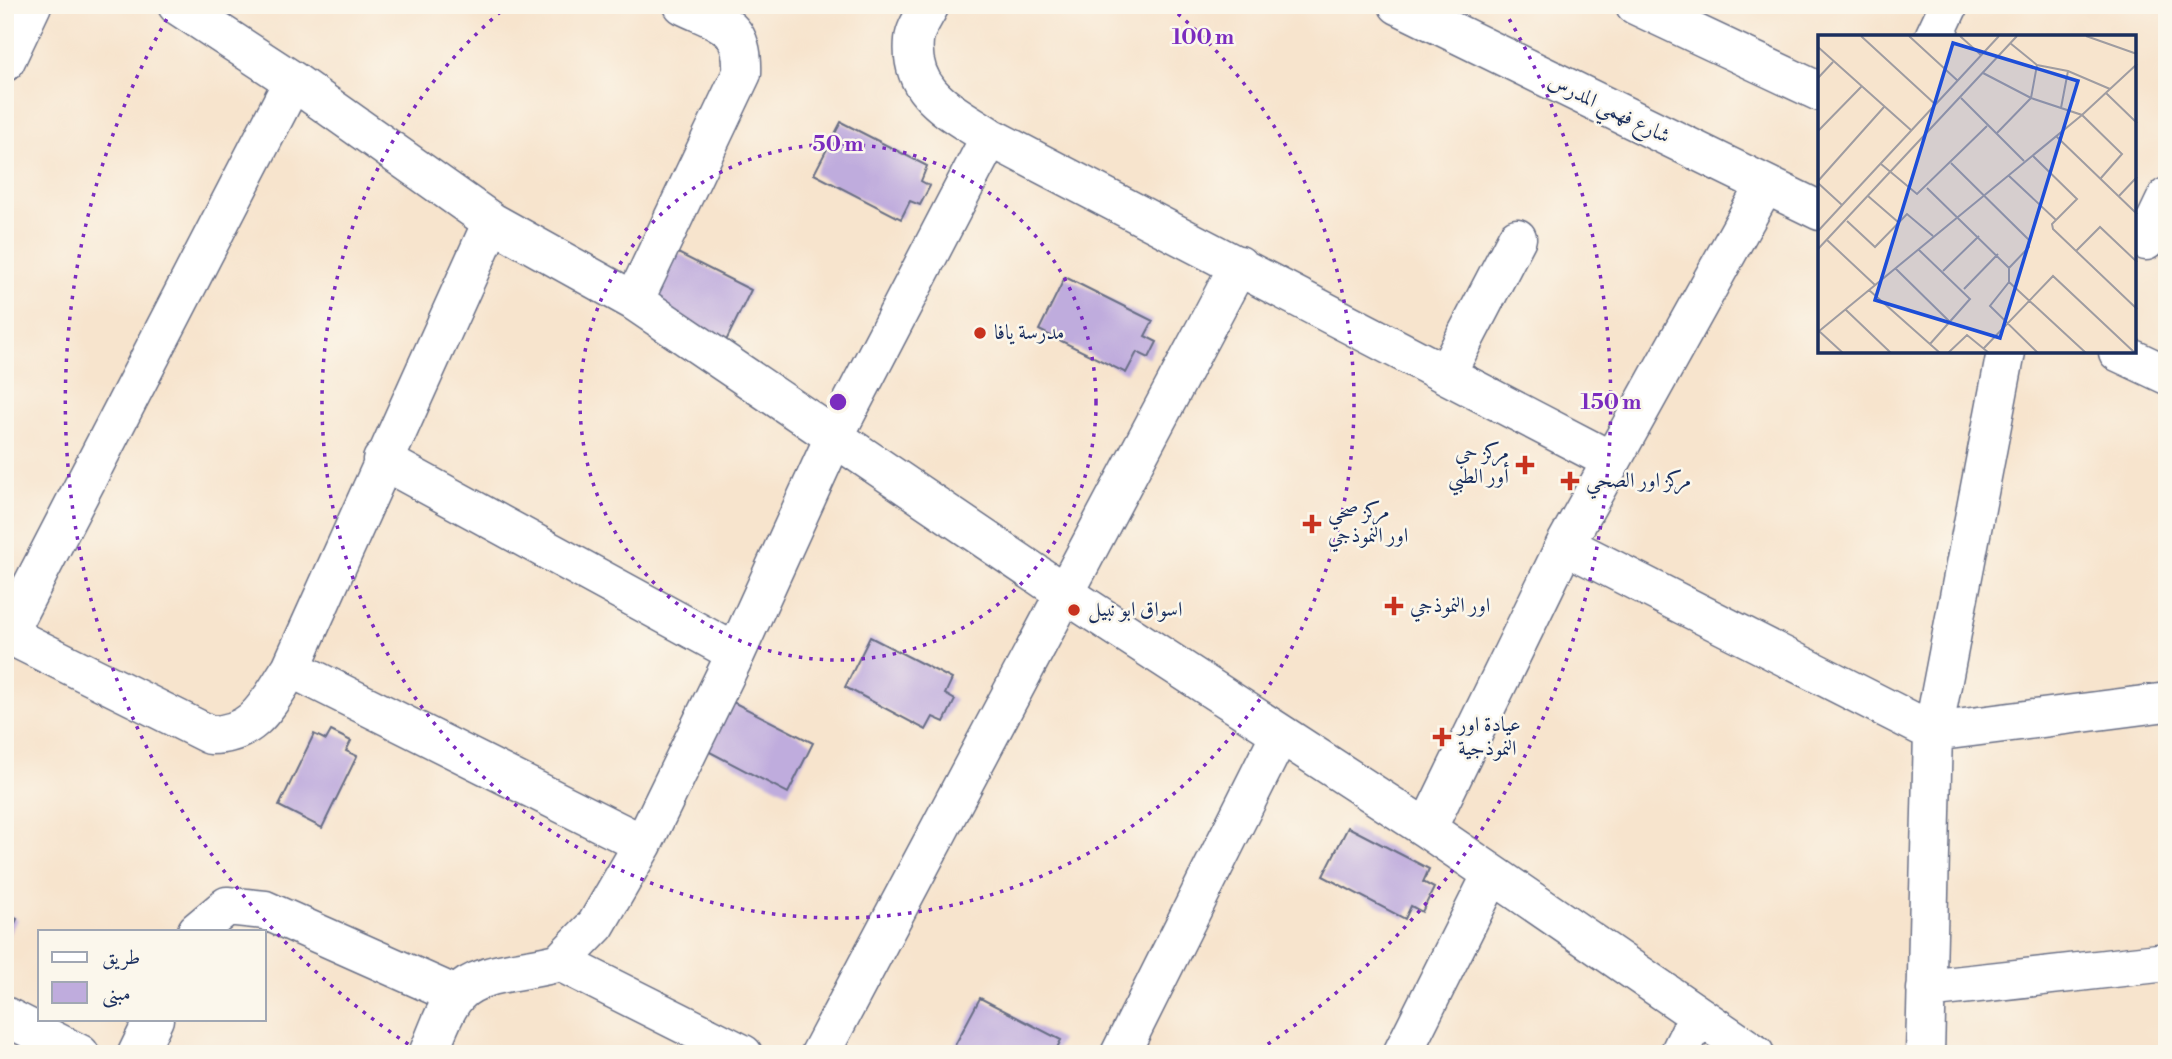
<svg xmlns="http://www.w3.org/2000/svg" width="2172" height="1059" font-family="'Libre Bodoni',Amiri,serif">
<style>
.building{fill:#bfacdd}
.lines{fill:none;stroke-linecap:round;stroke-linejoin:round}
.minor-casing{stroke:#686e85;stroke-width:41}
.minor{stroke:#fff;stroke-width:38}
.ring{fill:none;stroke:#7b2cbf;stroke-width:3.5;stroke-dasharray:3.5 7}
.poi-dot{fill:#c8321e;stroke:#fbf7ec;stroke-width:2.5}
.labels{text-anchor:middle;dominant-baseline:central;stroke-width:5;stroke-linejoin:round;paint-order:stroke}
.street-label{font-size:21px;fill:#1b2f5e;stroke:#fbf7ec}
.poi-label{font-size:21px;fill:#1b2f5e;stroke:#fbf7ec;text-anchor:start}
.inset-road{fill:none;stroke:#9f9ca1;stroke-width:2}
.view{fill:#1d4ed8;fill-opacity:0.15;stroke:#1d4ed8;stroke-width:3.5}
.inset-edge{fill:none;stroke:#1b2f5e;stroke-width:3.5}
.centre{fill:#7b2cbf;stroke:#fbf7ec;stroke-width:3.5}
.ring-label{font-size:21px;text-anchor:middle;font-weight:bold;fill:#7b2cbf;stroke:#fbf7ec;stroke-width:5;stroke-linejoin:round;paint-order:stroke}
</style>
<rect width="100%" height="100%" fill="#fbf7ec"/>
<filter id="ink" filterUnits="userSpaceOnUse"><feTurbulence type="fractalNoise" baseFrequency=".0143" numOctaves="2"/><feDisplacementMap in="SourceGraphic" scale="14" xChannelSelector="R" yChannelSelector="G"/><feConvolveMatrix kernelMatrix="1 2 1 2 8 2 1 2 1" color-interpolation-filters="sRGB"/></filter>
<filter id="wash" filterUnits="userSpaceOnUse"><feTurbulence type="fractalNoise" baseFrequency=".00686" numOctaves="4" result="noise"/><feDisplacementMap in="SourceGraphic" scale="28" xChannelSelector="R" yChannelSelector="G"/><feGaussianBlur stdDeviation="1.57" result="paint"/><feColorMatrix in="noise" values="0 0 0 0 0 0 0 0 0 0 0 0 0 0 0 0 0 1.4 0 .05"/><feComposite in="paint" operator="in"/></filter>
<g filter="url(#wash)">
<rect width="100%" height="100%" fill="#f7e4cd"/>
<g id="blocks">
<path class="building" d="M841 122 927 166 921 181 930 186 920 205 910 201 901 219 814 174Z
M664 246 751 290 725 343 638 299Z
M1065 277 1153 321 1145 336 1157 342 1149 358 1137 352 1126 373 1039 330Z
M870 637 952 679 945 694 955 700 944 722 933 717 926 730 845 687Z
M731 701 813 743 788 793 706 750Z
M331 731 351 741 346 751 357 756 322 828 279 806 314 734 326 740Z
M1348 827 1429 869 1423 882 1434 888 1422 912 1411 906 1405 919 1323 876Z
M5 913 17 919 5 944Z
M980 998 1061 1040 1054 1054H967L954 1047Z"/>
</g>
</g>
<g filter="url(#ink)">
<use href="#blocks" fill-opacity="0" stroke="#686e85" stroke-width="2"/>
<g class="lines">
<defs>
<path id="minor" d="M177 5 293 81 492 222 634 301 1063 592 1427 829 1755 1054
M930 5C925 15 915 29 914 40 909 94 951 111 990 137L1610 460
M1398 5 1820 211
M1635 5 1820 92
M1934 37 1949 5
M5 62 32 5
M2146 241 2167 197
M634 301 742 73C744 24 722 24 683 5
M2118 352 2167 375
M1446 374 1517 238
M382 460 736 653
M1565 545 1933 732 2167 702
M5 633 210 735C256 735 268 702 291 668L492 222
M7 634 293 81
M291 668 643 844
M1427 829 1565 545 1765 185
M197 931 227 906 265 910 456 995
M560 962 596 925 643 844 736 653 835 435 990 137
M1926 989 2167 962
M5 1016 80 1054
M137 1054 154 1019
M428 1054C436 1036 444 1009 457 995 479 970 529 972 560 962L743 1054
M820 1054 1239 265
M1120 1054 1279 736
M1402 1054 1491 876
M1679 1054 1698 1015
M1925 1054 1933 732 2006 352"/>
</defs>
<use href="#minor" class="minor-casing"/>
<use href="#minor" class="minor"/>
</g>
</g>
<g class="ring">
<circle cx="838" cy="402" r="258"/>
<path d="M1170 7A516 516 0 1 1 506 7"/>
<path d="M417 1050A773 773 0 0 1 172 10M1504 10A773 773 0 0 1 1259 1050"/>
</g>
<g class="poi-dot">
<circle cx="980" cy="333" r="7"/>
<path d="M1521.5 454.5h7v7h7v7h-7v7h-7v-7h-7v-7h7z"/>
<path d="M1566.5 470.5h7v7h7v7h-7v7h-7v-7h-7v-7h7z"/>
<path d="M1308.5 513.5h7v7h7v7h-7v7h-7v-7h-7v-7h7z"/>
<path d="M1390.5 595.5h7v7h7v7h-7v7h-7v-7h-7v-7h7z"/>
<circle cx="1074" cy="610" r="7"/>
<path d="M1438.5 726.5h7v7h7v7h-7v7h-7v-7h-7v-7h7z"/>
</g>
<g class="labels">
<g class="street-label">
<text transform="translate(1609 109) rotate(26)">شارع فهمي المدرس</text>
</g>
<g class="poi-label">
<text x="994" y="333">مدرسة يافا</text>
<text x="1509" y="453" text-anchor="end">مركز حي<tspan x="1509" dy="24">أور الطبي</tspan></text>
<text x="1586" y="481">مركز اور الصحي</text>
<text x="1328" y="512">مركز صحي<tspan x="1328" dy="24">اور النموذجي</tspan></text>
<text x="1410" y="606">اور النموذجي</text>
<text x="1088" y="610">اسواق ابو نبيل</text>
<text x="1458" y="725">عيادة اور<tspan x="1458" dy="24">النموذجية</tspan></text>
</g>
</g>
<g transform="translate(1818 35)">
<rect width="318" height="318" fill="#f7e4cd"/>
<path class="inset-road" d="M43 1 118 70M91 1 140 46M142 1 163 20M268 1 319 19M192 8 219 30 250 36 292 54M0 12 94 96M165 38 213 63 264 80 304 119 283 143M0 43 15 27M288 58 319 88M143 63 206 126M243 73 250 36M0 96 44 51M178 99 213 63 219 30M238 101 319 179M214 120 259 164 234 189 235 194 319 274M133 128 211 205V212L191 233V247L172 271 220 318M63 129 99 159 169 91M190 140 238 185M0 146 66 72M0 148 24 170M109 153 191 233M50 161 80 187M300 162 319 142M29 186 57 212 89 179 115 201M0 196 181 1M9 205 57 250M0 214 199 1M101 215 152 264 112 309M258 216 282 192 319 227M77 233 132 287M125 236 161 201M191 247 268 318M146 254 180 219M51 255 122 318M28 275 73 318M1 296 25 318M0 297 264 80 319 29M166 313 235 241 317 318M130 318 149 300 171 318"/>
<path class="view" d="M135 8 260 46 182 303 57 265Z"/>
<rect width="318" height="318" class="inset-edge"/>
</g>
<circle cx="838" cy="402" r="10" class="centre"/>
<g class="ring-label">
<text x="1203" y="44">100 m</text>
<text x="838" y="151">50 m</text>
<text x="1611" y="409">150 m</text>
</g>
<rect width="2172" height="1059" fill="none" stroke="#fbf7ec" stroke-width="28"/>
<rect x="38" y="930" width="228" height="91" fill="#fbf7ec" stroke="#a1a7b3" stroke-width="2"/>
<rect x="52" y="952" width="35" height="10" fill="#ffffff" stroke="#a1a7b3" stroke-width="2"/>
<text x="102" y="964" font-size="21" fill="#1b2f5e">طريق</text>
<rect x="52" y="982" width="35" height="21" fill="#bfacdd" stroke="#a1a7b3" stroke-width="2"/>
<text x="102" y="1000" font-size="21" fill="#1b2f5e">مبنى</text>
</svg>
